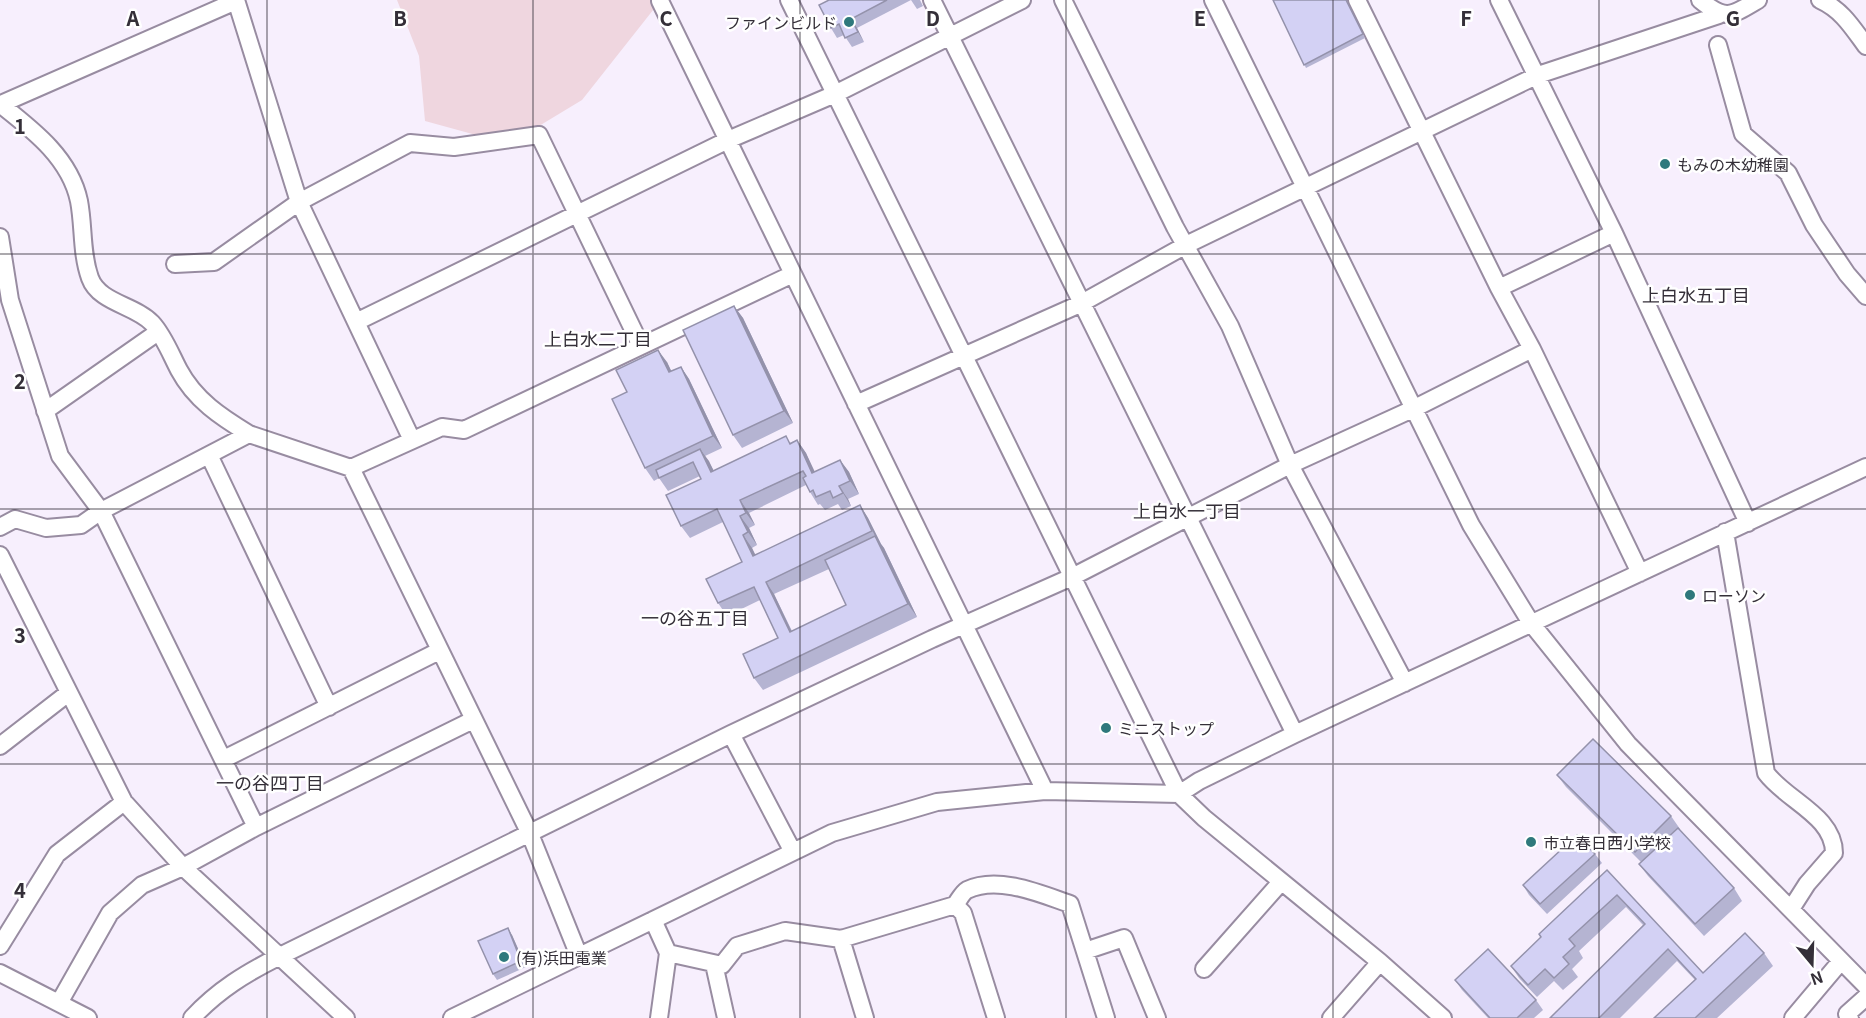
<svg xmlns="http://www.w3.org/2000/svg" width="1866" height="1018" font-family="Georgia,'Noto Sans JP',serif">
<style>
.green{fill:#efd6df}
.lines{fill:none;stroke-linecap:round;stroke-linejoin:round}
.minor-casing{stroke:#988ca1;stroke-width:20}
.minor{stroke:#fff;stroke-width:16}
.wall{fill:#b5b4d2;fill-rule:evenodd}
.shaded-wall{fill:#9492ab}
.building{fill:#d3d1f4;stroke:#9492ab;stroke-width:1.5}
.grid{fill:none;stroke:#342f38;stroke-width:1.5;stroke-opacity:0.55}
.poi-dot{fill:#2f797c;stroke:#fff;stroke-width:2}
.labels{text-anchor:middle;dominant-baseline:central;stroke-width:5;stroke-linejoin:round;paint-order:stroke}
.poi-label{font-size:16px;fill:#342f38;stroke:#fff;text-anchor:start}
.neighbourhood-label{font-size:18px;fill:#342f38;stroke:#fff}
.grid-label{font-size:20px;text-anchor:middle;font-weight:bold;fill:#342f38;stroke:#fff;stroke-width:5;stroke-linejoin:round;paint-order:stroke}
</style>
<rect width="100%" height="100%" fill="#f7effd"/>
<path class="green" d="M397 0H661L582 100 539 126 487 138 425 121 419 56Z"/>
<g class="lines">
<defs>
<path id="minor" d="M236 0 299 202 412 440
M789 0 1179 794 1199 781 1295 734 1866 467
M932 0 1295 734
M1063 0 1175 227 1230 326 1290 465 1405 683
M1213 0 1471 525 1531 623 1628 744 1866 986
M1357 0 1499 288 1532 349 1640 573
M1499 0 1614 233 1748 523
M1700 0C1726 21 1731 16 1758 0
M1820 0C1842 10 1852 27 1866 46
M660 1 1045 791
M1718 45 1743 134 1788 173 1814 225 1847 274 1866 296
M0 104C33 130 70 158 79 201 84 227 81 253 90 278 99 303 135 305 152 323 164 336 171 355 179 370 195 400 221 417 249 434
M1 104 236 1
M0 237 10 300 60 456 101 511 256 827
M175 264 214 262 299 202 410 143 454 147 539 135 641 346
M1499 288 1614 233
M356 322 728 140 835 94 1022 0
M856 404 1080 304 1186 245 1538 75 1719 15
M45 411 158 332
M209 455 329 707
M0 527 15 519 46 528 81 525 101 511 249 434 351 468
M1725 532 1766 773C1787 801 1834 816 1834 853L1807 884 1791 909
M0 555 124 802 183 867 142 885 110 913 59 1003
M731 734 793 852
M0 746 67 694
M224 759 439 651
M955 905 963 913 996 1018
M653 920 668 953 659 1018
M841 939 865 1018
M0 946 57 854 124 802
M1085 951 1124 938 1157 1018
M668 953 722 965 737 946 785 931 841 939 955 905C959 900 962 893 967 890 998 875 1041 894 1070 904L1106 1018
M579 956 530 834 351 468 442 427 464 430 793 274
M714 964 726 1018
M1204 969 1281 882
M0 973 88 1018
M192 1018C218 990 246 973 280 956L731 734 932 639 1074 576 1290 465 1415 408 1532 349
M346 1018 183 867 256 827 473 720
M452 1018 832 833 937 802 1045 791 1179 794 1204 818 1380 962 1443 1018
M1331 1018 1380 962
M1793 1018 1841 961
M1850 1018 1847 1014 1866 997"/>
</defs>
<use href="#minor" class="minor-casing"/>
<use href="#minor" class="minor"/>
</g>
<path class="wall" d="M829 0H920L923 6 917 9 911 0 857 28 864 42 852 47 844 35 837 38 831 28Z
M1273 0H1346L1365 38 1306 68Z
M734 306 743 318 793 423 742 448 733 435Z
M667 362 671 371 681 367 689 379 722 448 705 456 714 471 797 440 806 453 814 472 840 460 849 472 859 494 848 499 851 506 842 510 838 504 825 510 820 504 818 505 810 492 806 485 749 513 755 525 749 528 757 545 752 548 755 555 860 505 868 518 881 544 884 548 917 617 763 690 754 678 778 638 760 600 727 616 718 603 742 562 723 522 690 538 681 526 701 479 700 476 668 491 659 478 654 481 645 468 627 392ZM829 569 846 605 792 631 774 594Z
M1557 775 1671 816 1680 829 1679 830 1734 888 1742 901 1704 936 1648 876 1639 864 1641 862 1566 787Z
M1595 854 1602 863 1547 914 1529 895 1523 885Z
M1607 870 1703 973 1764 953 1773 966 1717 1018H1654L1695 980 1677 961 1620 1018H1550L1643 925 1626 907 1579 951 1583 958 1572 969 1578 977 1563 990 1554 981 1537 997 1519 978 1511 966 1541 937 1539 934Z
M512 935 526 967 497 980 493 974Z
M1455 980 1536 1000 1543 1010 1534 1018H1488L1462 990Z"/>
<path class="shaded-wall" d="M851 19 857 28 864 42 858 32Z
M734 306 743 318 793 423 784 411Z
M658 350 667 362 678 385 669 372Z
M681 367 689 379 722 448 713 436Z
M797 440 806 453 821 485 812 473Z
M700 449 709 461 720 484 711 472Z
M840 460 849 472 859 494 850 481Z
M839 486 848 499 851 506 843 493Z
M740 500 749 513 755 525 746 513Z
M860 505 868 518 881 544 884 548 917 617 908 604Z
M740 516 749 528 757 545 748 532Z
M743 535 752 548 762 568 753 556Z
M766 582 774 594 798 645 790 632Z
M508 928 512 935 526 967 521 961Z"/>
<path class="building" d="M829 0H887L851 19 858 32 845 38 839 24 831 28 819 5Z
M1273 0H1346L1363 34 1304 65Z
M734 306 784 411 733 435 683 330Z
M658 350 669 372 681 367 713 436 645 468 612 399 627 392 616 370Z
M786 436 790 444 797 440 812 473 840 460 850 481 839 486 843 493 833 498 830 491 816 497 813 490 810 492 803 478 806 476 803 471 740 500 746 513 740 516 748 532 743 535 753 556 860 505 872 531 766 582 790 632 846 605 825 560 875 536 908 604 754 678 743 654 778 638 754 587 718 603 706 579 742 562 717 509 681 526 666 495 701 479 693 462 659 478 656 470 700 449 711 472Z
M1593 739 1671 816 1635 852 1557 775Z
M1678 828 1734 888 1695 924 1639 864Z
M1577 835 1595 854 1540 904 1523 885Z
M1607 870 1703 973 1745 933 1764 953 1695 1018H1654L1696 979 1668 949 1599 1018H1550L1645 924 1617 895 1569 939 1575 946 1563 957 1569 964 1554 978 1545 969 1528 985 1511 966 1541 937 1539 934Z
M508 928 521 961 493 974 478 941Z
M1488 949 1536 1000 1517 1018H1490L1455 980Z"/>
<path class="grid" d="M267 0V1018M533 0V1018M800 0V1018M1066 0V1018M1333 0V1018M1599 0V1018M0 254H1866M0 509H1866M0 764H1866"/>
<g class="poi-dot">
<circle cx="849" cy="22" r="6"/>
<circle cx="1665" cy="164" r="6"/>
<circle cx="1690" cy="595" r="6"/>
<circle cx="1106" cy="728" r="6"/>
<circle cx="1531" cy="842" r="6"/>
<circle cx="504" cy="957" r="6"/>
</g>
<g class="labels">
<g class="poi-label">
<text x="837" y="22" text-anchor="end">ファインビルド</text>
<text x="1677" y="164">もみの木幼稚園</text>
<text x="1702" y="595">ローソン</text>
<text x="1118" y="728">ミニストップ</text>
<text x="1543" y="842">市立春日西小学校</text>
<text x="516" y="957">(有)浜田電業</text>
</g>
<g class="neighbourhood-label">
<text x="1696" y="294">上白水五丁目</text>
<text x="598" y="338">上白水二丁目</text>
<text x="1187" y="510">上白水一丁目</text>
<text x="695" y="617">一の谷五丁目</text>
<text x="270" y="782">一の谷四丁目</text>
</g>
</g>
<g class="grid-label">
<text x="133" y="26">A</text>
<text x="400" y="26">B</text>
<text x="666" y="26">C</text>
<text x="933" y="26">D</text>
<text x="1200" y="26">E</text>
<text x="1466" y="26">F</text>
<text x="1733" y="26">G</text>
<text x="20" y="134">1</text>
<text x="20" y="389">2</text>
<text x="20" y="643">3</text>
<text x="20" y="898">4</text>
</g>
<g transform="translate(1812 964) rotate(161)" stroke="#ffffff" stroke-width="4.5" paint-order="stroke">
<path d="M0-4.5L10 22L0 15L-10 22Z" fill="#342f38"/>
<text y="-9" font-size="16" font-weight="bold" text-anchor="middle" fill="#342f38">N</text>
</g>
</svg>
